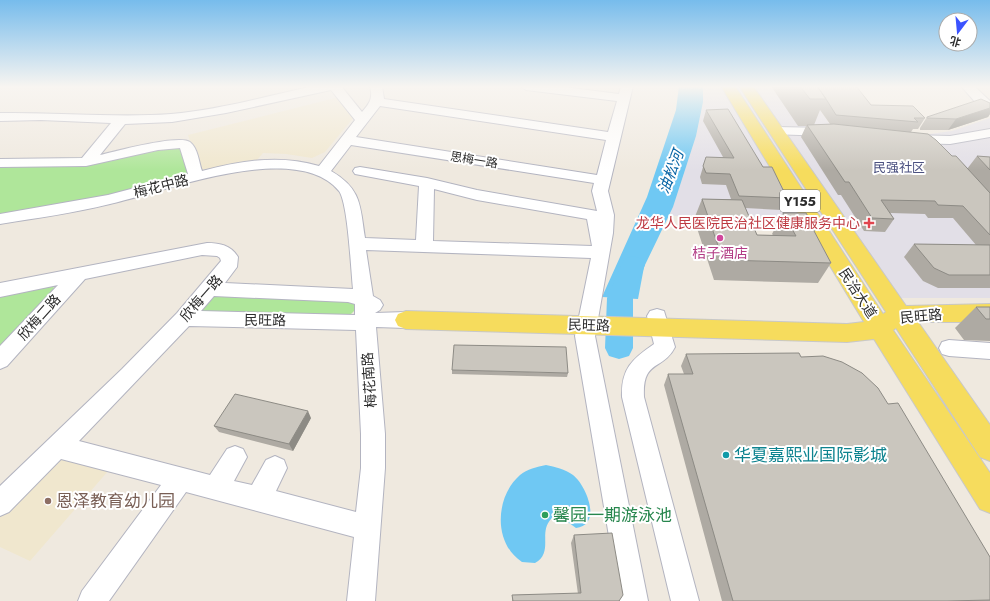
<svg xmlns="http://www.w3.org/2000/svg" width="990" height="601" font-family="Jost,'Noto Sans SC',sans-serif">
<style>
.industrial{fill:#e2dfe7}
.education{fill:#f0e7ce}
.green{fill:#afe69a}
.water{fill:#6fc8f3}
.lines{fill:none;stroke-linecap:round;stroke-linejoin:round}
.river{fill:#6fc8f3;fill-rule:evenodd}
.minor-casing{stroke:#b3b4c0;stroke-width:2}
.major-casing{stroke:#c8c8c8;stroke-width:2}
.minor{fill:#fff;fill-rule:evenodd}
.major{fill:#f6dc5d;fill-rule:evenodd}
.wall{fill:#aeaaa3;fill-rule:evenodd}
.shaded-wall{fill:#8d8b85}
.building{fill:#cac6be;stroke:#8d8b85}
.health-dot{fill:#e0444e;stroke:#fff;stroke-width:1.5}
.hotel-dot{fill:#d1479c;stroke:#fff;stroke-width:1.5}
.culture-dot{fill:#0f9aa8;stroke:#fff;stroke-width:1.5}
.education-dot{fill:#8d6e63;stroke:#fff;stroke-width:1.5}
.leisure-dot{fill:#2e9e5b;stroke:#fff;stroke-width:1.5}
.labels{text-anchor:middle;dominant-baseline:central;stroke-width:4;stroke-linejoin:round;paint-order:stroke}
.far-street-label{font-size:12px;fill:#2d2d2d;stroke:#fff}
.far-quarter-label{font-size:13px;fill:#4b5180;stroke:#fff}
.shield{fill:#fff;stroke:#6c6c6c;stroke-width:1}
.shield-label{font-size:13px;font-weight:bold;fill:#2d2d2d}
.street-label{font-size:14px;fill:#2d2d2d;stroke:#fff}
.health-label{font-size:14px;fill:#be3a42;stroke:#fff;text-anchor:end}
.hotel-label{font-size:14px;fill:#b23c85;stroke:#fff}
.water-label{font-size:15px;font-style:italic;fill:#0965a5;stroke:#fff}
.near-culture-label{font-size:17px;fill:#0d838f;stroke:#fff;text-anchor:start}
.near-education-label{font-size:17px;fill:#785e54;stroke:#fff;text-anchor:start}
.near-leisure-label{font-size:17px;fill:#27864d;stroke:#fff;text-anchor:start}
</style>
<rect width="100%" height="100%" fill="#efe9df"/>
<path class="industrial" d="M703 86H785L808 93 831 126 930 138V134L952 131 990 118V298H893L848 224 695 219 669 215 673 207 696 136 703 102Z"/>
<path class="education" d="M339 97 354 117 325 152 312 158 286 154 263 153 257 160 200 170 188 135Z
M60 456 109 470 30 561 0 547V514Z"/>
<path class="green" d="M177 147 184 150 187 173 186 175 94 199 0 214V166L79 167 162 148Z
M54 284 53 296 0 352V294Z
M212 295 353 301 356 309 349 316 201 312V310Z"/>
<path class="water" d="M679 86H703V102L696 136 673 207 644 267 638 299 602 297 647 197 676 110Z
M546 465C555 467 565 469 573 475 586 485 603 525 576 528L561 517 551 519C538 533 554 552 535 563L522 562C493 543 495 497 520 475 527 469 537 467 546 465Z"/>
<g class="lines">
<path class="river" d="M633 256 642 259 645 265 633 298V348L629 356 619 359 609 356 605 348 607 298 624 259Z"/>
<defs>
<path id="minor" d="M314 86H341L362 112C370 103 373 98 370 86H382L384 99 608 132 617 101 526 90 520 86H556L619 94 621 86H633L608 191 614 215 613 233 595 336 648 601H620L575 336 591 258 366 250 373 296 380 300 383 305 380 310 375 313 406 312 413 315 416 320 413 325 406 328 376 327 385 434V468L375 601H347L354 537 186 492 109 601H78L82 591 161 485 61 459 9 512 0 516V486L122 369 177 313 221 261 220 258 217 256 202 255 85 279 7 366 0 369V346L58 285 0 297V283L207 243C219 243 231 245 238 257L237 267 225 283 353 289C351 270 348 203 339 191 296 139 164 192 110 204 74 213 37 218 0 224V214L108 195 188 174 180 148 158 150 86 166 0 167V159L82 158 111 123 41 120 0 121V113C57 112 114 118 171 114 219 110 267 96 314 86ZM331 90 355 120 319 166C279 154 241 161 202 171 199 163 198 148 190 142 179 134 116 151 100 155L125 124 172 122 226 113ZM380 106 606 140 597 175 356 137ZM351 145 594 183 592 191 597 211 477 190 427 178 360 167 355 168 353 171 355 174 419 186 416 240 365 238C360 206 362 189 331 171ZM434 189 477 200 587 219 592 246 433 241ZM214 296 348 302 355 304V315L201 311ZM189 326 356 330 361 434V468L356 512 276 491 287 468 284 460 275 456 266 460 252 485 234 481 247 457 243 449 235 446 227 449 210 475 79 441Z
M961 86H974L990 101V111L976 103Z
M776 127 828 128 833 129 835 132 833 135 828 136 771 134 769 131 771 128Z
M990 129V137L950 144 911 143 906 142 904 139 906 136 911 135 950 136Z
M657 309 664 311 675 347C663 371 642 359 644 397L699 601H671L622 397C621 369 632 359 654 344L647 316 650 311Z
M949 340 990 343V359L949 356 942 354 939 348 942 342Z"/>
<path id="major" d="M721 86H735L883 314 886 312 739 86H753L906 306 990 304V322H918L990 425V461L980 457 896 328 893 330 990 473V513L980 509 874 339 847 342 406 329 398 326 395 320 398 314 406 311 847 324 864 322Z"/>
</defs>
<use href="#minor" class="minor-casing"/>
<use href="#major" class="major-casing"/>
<use href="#minor" class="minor"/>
<use href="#major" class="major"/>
</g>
<path class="wall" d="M771 86H856L871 105 925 118 918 129H913L911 132 952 156 967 169 977 156 990 157V193L975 177 990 193V288H938L923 281 904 257 914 244 976 245 953 218H928L925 214 890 213 894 219 885 232 864 231 841 195H838L801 137 806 126H798ZM820 110 830 124 814 125Z
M990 103V114L988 117 948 130H920V128L927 117Z
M706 110 763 167 787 198 781 210 745 208 757 235H773L772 234 783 213 816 229 814 232 831 263 818 283 714 280 694 219 702 199H731L726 185 702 184 700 177 706 157H723L703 121Z
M976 307H990V341L964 340 955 328Z
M686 354 801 357 888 404 990 557V601H722L664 385 668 374H684L681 366Z
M452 370 568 373 567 377 452 374Z
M311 418 293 451 219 432 214 426Z
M574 535 619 601H512V595L578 594 571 543Z"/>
<path class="shaded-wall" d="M990 108V114L988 117 948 130 956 119Z
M308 411 311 418 293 451 289 444Z"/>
<path class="building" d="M800 86H817L826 99H810Z
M817 86H856L871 105 913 106 925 118H914L918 122 836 115 826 99Z
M981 99 990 103V108L956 119 927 118V117Z
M728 109 763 167H772L787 198 739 196 730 174 706 173 703 166 706 157 734 158 706 110Z
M834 124 928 134 936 140 952 156H956L990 193V235L963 206 938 205 935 201 881 200 894 219 872 218 849 182H845L807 125Z
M977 156 990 157V170Z
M702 199 742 200 757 235 796 236 783 213H806L816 229H813L831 263 723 260Z
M914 244 990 245V275H949L934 268Z
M976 307H990V319H986Z
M454 345 566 347 568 373 452 370Z
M799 353 801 357 823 356 842 362 862 373 878 388 888 404 898 403 990 557V600L947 601H733L668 374H693L686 354Z
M235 394 308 411 289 444 214 426Z
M612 533 623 595 619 601H513L512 595 581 593 574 535Z"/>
<linearGradient id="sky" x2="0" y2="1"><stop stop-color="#77bcec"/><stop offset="0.51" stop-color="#f8f5f1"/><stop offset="1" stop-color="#f8f5f1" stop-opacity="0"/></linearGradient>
<rect width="990" height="170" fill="url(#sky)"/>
<path class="health-dot" d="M867 217h4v4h4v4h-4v4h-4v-4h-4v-4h4z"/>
<circle class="hotel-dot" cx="720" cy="238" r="4"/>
<circle class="culture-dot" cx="726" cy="455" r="4"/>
<circle class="education-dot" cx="48" cy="501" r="4"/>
<circle class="leisure-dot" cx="545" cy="515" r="4"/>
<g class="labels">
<g class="far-street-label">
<text transform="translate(474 160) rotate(9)">思梅一路</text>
</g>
<g class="far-quarter-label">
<text x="899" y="167">民强社区</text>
</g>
<rect class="shield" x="780" y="190" width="40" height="22" rx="3"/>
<g class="shield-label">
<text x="800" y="201">Y155</text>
</g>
<g class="street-label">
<text transform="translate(161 186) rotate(-14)">梅花中路</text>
<text transform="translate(858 293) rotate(57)">民治大道</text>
<text transform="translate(201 298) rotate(-49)">欣梅一路</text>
<text transform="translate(921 316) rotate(-5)">民旺路</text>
<text transform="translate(39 317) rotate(-48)">欣梅二路</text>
<text transform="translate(265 320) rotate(1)">民旺路</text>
<text transform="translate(589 325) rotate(2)">民旺路</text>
<text transform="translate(369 380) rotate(-94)">梅花南路</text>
</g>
<g class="health-label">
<text x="860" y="223">龙华人民医院民治社区健康服务中心</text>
</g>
<g class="hotel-label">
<text x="720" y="253">桔子酒店</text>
</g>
<g class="water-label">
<text transform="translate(671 172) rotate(-69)">油松河</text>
</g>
<g class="near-culture-label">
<text x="734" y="455">华夏嘉熙业国际影城</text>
</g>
<g class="near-education-label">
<text x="56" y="501">恩泽教育幼儿园</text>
</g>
<g class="near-leisure-label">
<text x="553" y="515">馨园一期游泳池</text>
</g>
</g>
<g transform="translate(958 32) rotate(196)"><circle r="19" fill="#ffffff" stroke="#ababab"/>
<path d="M0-3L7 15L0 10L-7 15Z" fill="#3b53ff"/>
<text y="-6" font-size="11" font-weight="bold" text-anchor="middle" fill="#2d2d2d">北</text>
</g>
</svg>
